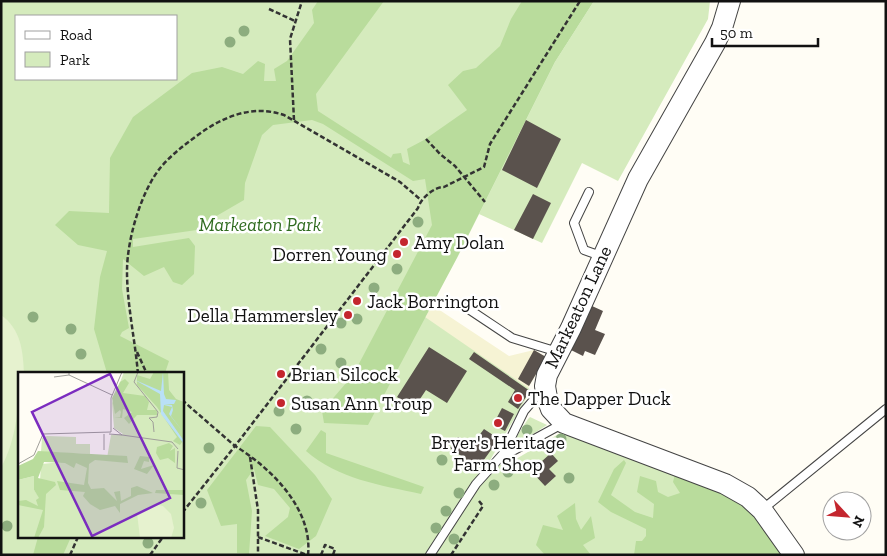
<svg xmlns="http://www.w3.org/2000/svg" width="887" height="556" font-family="'Zilla Slab',serif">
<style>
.farmland{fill:#f6f3d4}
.green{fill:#d5ebbd;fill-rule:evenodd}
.forest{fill:#b9dc9c}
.pitch{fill:#e6f2cf}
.building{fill:#5a524d}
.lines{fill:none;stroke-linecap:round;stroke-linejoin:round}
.service-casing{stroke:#444;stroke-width:10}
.tertiary-casing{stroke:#444;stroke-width:22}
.path{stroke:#333;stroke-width:2.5;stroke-dasharray:5 2.5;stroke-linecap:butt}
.service{stroke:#fff;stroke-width:8}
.tertiary{stroke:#fff;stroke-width:20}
.tree{fill:#8dad7f}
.poi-dot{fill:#c4262e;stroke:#fff;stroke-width:2}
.labels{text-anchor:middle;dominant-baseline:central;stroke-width:5;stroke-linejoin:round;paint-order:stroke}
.park-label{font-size:19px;font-style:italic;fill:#2f6b1f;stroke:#fff}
.poi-label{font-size:19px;fill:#111;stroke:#fff;text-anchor:start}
.street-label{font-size:19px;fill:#111;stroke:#fff}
.inset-road{fill:none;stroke:#a09f9a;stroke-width:1}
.view{fill:#7b2cbf;fill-opacity:0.15;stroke:#7b2cbf;stroke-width:2.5}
.inset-edge{fill:none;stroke:#111;stroke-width:2.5}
</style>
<rect width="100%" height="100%" fill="#fffdf5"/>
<path class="farmland" d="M432 305 509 356 534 350 546 357 499 439 385 393Z"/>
<path class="green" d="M1 1H536L409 306 531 390 489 462 504 466 567 429 741 501 786 555H1ZM16 16H176V79H16ZM19 374H182V537H19Z
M594 1H710L708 19 618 181 582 163 542 243 479 214 555 62Z
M530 417 547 425 508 450 528 419Z"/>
<path class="forest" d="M318 1H384L316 94 318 111 391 158 393 154 401 153 403 162 410 165 407 149 424 140 467 110 448 85 463 71 476 68 500 46 511 19 522 1H594L555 62 457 258 368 425 324 423 322 411 353 375 432 225 425 179 413 181 323 124 312 120 273 125 262 135 245 183 244 200 213 218 204 229 133 239V247L189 238 195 246 194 274 182 285 173 282 164 267 144 276 123 259 122 289 129 328 122 332 120 336 169 361 165 373H107L94 329 100 277 107 251 78 245 55 225 69 211 109 213 110 158 133 117 192 73 222 67 243 74 258 61 265 64 264 81H276L274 69 287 61 314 23 312 10Z
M256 426 270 427 315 475 332 499 316 536 299 549 265 536 288 517 290 508 274 489 258 485 254 469 246 480 252 511 249 554 237 553V524L221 526 207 490Z
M321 430 326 433V453L424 487 421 494C380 485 338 479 306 451Z
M624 460 626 463 611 495 635 512 653 518 654 504 637 492 640 476 656 481 658 492 668 497 680 493 673 482 675 474 741 501 785 555H634L636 541H642L646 536V529L611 512 598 502 614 469Z
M575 503 576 519 581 530 591 516 595 538 583 545 591 555H545L536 545 543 525 563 530 557 516Z
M38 537H71L63 555H33Z"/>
<path class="pitch" d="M1 315C21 329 23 351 24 373L19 374C19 406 17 438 1 468Z"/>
<path class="building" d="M526 120 561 139 537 188 502 170Z
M533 194 551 203 533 239 514 230Z
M592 306 603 311 595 330 605 334 595 355 585 351 583 356 571 350Z
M429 347 467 371 447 403 426 390 414 408 397 397Z
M534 350 546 357 529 386 518 379Z
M474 352 530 391 518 409 508 402 515 390 469 359Z
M502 408 514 414 505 431 493 425Z
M484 429 499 439 478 468 450 448 458 437 471 446Z
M551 453 558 461 549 469 556 476 545 486 531 471Z"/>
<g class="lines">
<defs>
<path id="service" d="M589 192 574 223 584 250 601 256
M467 308 512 338 558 352
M542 390 524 411 503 454H507L562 424
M763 509 886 409
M430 555 476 484 503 454"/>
<path id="tertiary" d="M730 1 722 28 715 43 638 179 571 328 547 375 545 386 547 398 551 409 564 423 725 484 748 497 762 510 794 555"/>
</defs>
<use href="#service" class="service-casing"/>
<use href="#tertiary" class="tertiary-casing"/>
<path class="path" d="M269 9 295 21
M294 120 290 39 302 1
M426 139 440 154 455 166 485 202
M137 352 147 374
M138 374C135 339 127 305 127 271 127 240 141 191 161 167 173 153 187 143 202 132 227 115 254 105 284 115L400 182 421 200
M182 400 235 446 182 513
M250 457 258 510V555
M258 537 307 555
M70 555 78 537
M150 555 163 537
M308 555C313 509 271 468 235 446L418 208C421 198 434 187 444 187L484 167 490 144 580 1
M321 555 325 545 335 549 333 555
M451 555 483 506 479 501"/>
<use href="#service" class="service"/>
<use href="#tertiary" class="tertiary"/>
</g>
<g class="tree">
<circle cx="244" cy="31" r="5.5"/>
<circle cx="230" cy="42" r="5.5"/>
<circle cx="418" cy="222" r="5.5"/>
<circle cx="397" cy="269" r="5.5"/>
<circle cx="374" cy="288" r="5.5"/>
<circle cx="33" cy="317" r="5.5"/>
<circle cx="357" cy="319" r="5.5"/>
<circle cx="341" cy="323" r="5.5"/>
<circle cx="71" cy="329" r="5.5"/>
<circle cx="321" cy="349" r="5.5"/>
<circle cx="81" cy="354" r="5.5"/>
<circle cx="341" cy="363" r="5.5"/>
<circle cx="307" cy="401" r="5.5"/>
<circle cx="279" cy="411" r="5.5"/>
<circle cx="296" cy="429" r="5.5"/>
<circle cx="527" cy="430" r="5.5"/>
<circle cx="561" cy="439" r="5.5"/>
<circle cx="209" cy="448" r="5.5"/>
<circle cx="442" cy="460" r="5.5"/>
<circle cx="508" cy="472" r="5.5"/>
<circle cx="569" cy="478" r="5.5"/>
<circle cx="494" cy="485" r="5.5"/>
<circle cx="459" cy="493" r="5.5"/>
<circle cx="201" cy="503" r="5.5"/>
<circle cx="446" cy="511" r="5.5"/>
<circle cx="7" cy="526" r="5.5"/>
<circle cx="436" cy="528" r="5.5"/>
<circle cx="454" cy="539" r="5.5"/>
<circle cx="148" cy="543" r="5.5"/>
</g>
<g class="poi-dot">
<circle cx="404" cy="242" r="5"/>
<circle cx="397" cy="254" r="5"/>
<circle cx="357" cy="301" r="5"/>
<circle cx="348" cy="315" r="5"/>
<circle cx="281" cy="374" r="5"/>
<circle cx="518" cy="398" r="5"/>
<circle cx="281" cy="403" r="5"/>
<circle cx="498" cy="423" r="5"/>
</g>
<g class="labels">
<g class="park-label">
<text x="260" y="224">Markeaton Park</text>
</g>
<g class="poi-label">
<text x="414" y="242">Amy Dolan</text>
<text x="387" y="254" text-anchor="end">Dorren Young</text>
<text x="367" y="301">Jack Borrington</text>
<text x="338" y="315" text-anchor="end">Della Hammersley</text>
<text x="291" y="374">Brian Silcock</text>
<text x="528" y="398">The Dapper Duck</text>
<text x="291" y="403">Susan Ann Troup</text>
<text x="498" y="442" text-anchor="middle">Bryer's Heritage<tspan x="498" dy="22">Farm Shop</tspan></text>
</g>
<g class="street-label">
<text transform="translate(578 307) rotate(-65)">Markeaton Lane</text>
</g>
</g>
<g transform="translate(18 372)">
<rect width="166" height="166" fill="#fffdf5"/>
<path d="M106 0H166V166H0V108L16 104V118L21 125 23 92 89 86 93 63 105 62 96 56 94 31ZM29 64 58 65V72H72V82L23 80 24 66Z" fill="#d5ebbd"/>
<path d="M136 0H150L151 18 158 27 166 30V67L162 73 155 69 159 65 139 35 119 13V3L132 7ZM107 7 111 11 105 21 127 24 131 30 129 38H139V43H119L111 52 106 46 114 40 105 37 104 46 96 45H102L103 40 102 38 97 42 94 26 102 10ZM151 71 155 74 152 79 157 76V91L150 86 142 88 138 81 139 75ZM20 79 109 84 110 91 77 88 71 92 70 111 73 117 86 116 99 129 96 120 102 119 103 129 113 124V116L119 114 135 121 120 123 102 132V141L97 134 82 138 72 132 65 124 67 120 42 118 39 109 66 113 69 96 58 91 56 96 47 91 26 90 20 106 37 110 38 113 28 122 26 155 20 166H16L25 138 0 133V129L8 128 20 134 18 128 21 126 16 118V104L0 108V94L15 87ZM122 84 131 85V90L126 89 123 97 136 93 129 102 116 97ZM138 118H166V123L137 121Z" fill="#b9dc9c"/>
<path d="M137 132 145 134 153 142 156 156 153 166H122L119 141Z" fill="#e6f2cf"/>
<path d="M145 0 146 22 148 27 158 28 156 32H146L154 33 155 38 153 44 166 61 151 42 154 35 146 33 145 39 166 69V72L143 42 142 22 117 8 143 19Z" fill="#b9e0f7"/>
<path class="inset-road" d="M51 0V3L94 23M120 0 116 10 140 40 139 45 131 46M36 5 51 3M131 46 135 50 136 60M86 62V78M91 62 104 63 95 56M104 63 154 70 160 77M160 79 159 96 167 98M0 92 16 83 25 62 93 60V26L104 0"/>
<path class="view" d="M92 2 152 126 74 164 14 40Z"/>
<rect width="166" height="166" class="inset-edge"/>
</g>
<rect width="887" height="556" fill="none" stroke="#111111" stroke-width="5"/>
<rect x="15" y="15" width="162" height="65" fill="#ffffff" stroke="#a0a0a0"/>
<rect x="25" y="31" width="25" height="8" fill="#ffffff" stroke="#a0a0a0"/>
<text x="60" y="40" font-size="15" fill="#111111">Road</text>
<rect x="25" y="52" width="25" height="15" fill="#d5ebbd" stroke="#a0a0a0"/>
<text x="60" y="65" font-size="15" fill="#111111">Park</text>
<g transform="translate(847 516) rotate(116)"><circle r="24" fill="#ffffff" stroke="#a0a0a0"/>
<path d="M0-4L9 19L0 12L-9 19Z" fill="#c4262e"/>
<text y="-8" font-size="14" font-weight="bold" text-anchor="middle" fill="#111111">N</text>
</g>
<path d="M712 38v8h106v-8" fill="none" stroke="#111111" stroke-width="2.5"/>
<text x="720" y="38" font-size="15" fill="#111111" stroke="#ffffff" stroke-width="4" paint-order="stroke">50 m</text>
</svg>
